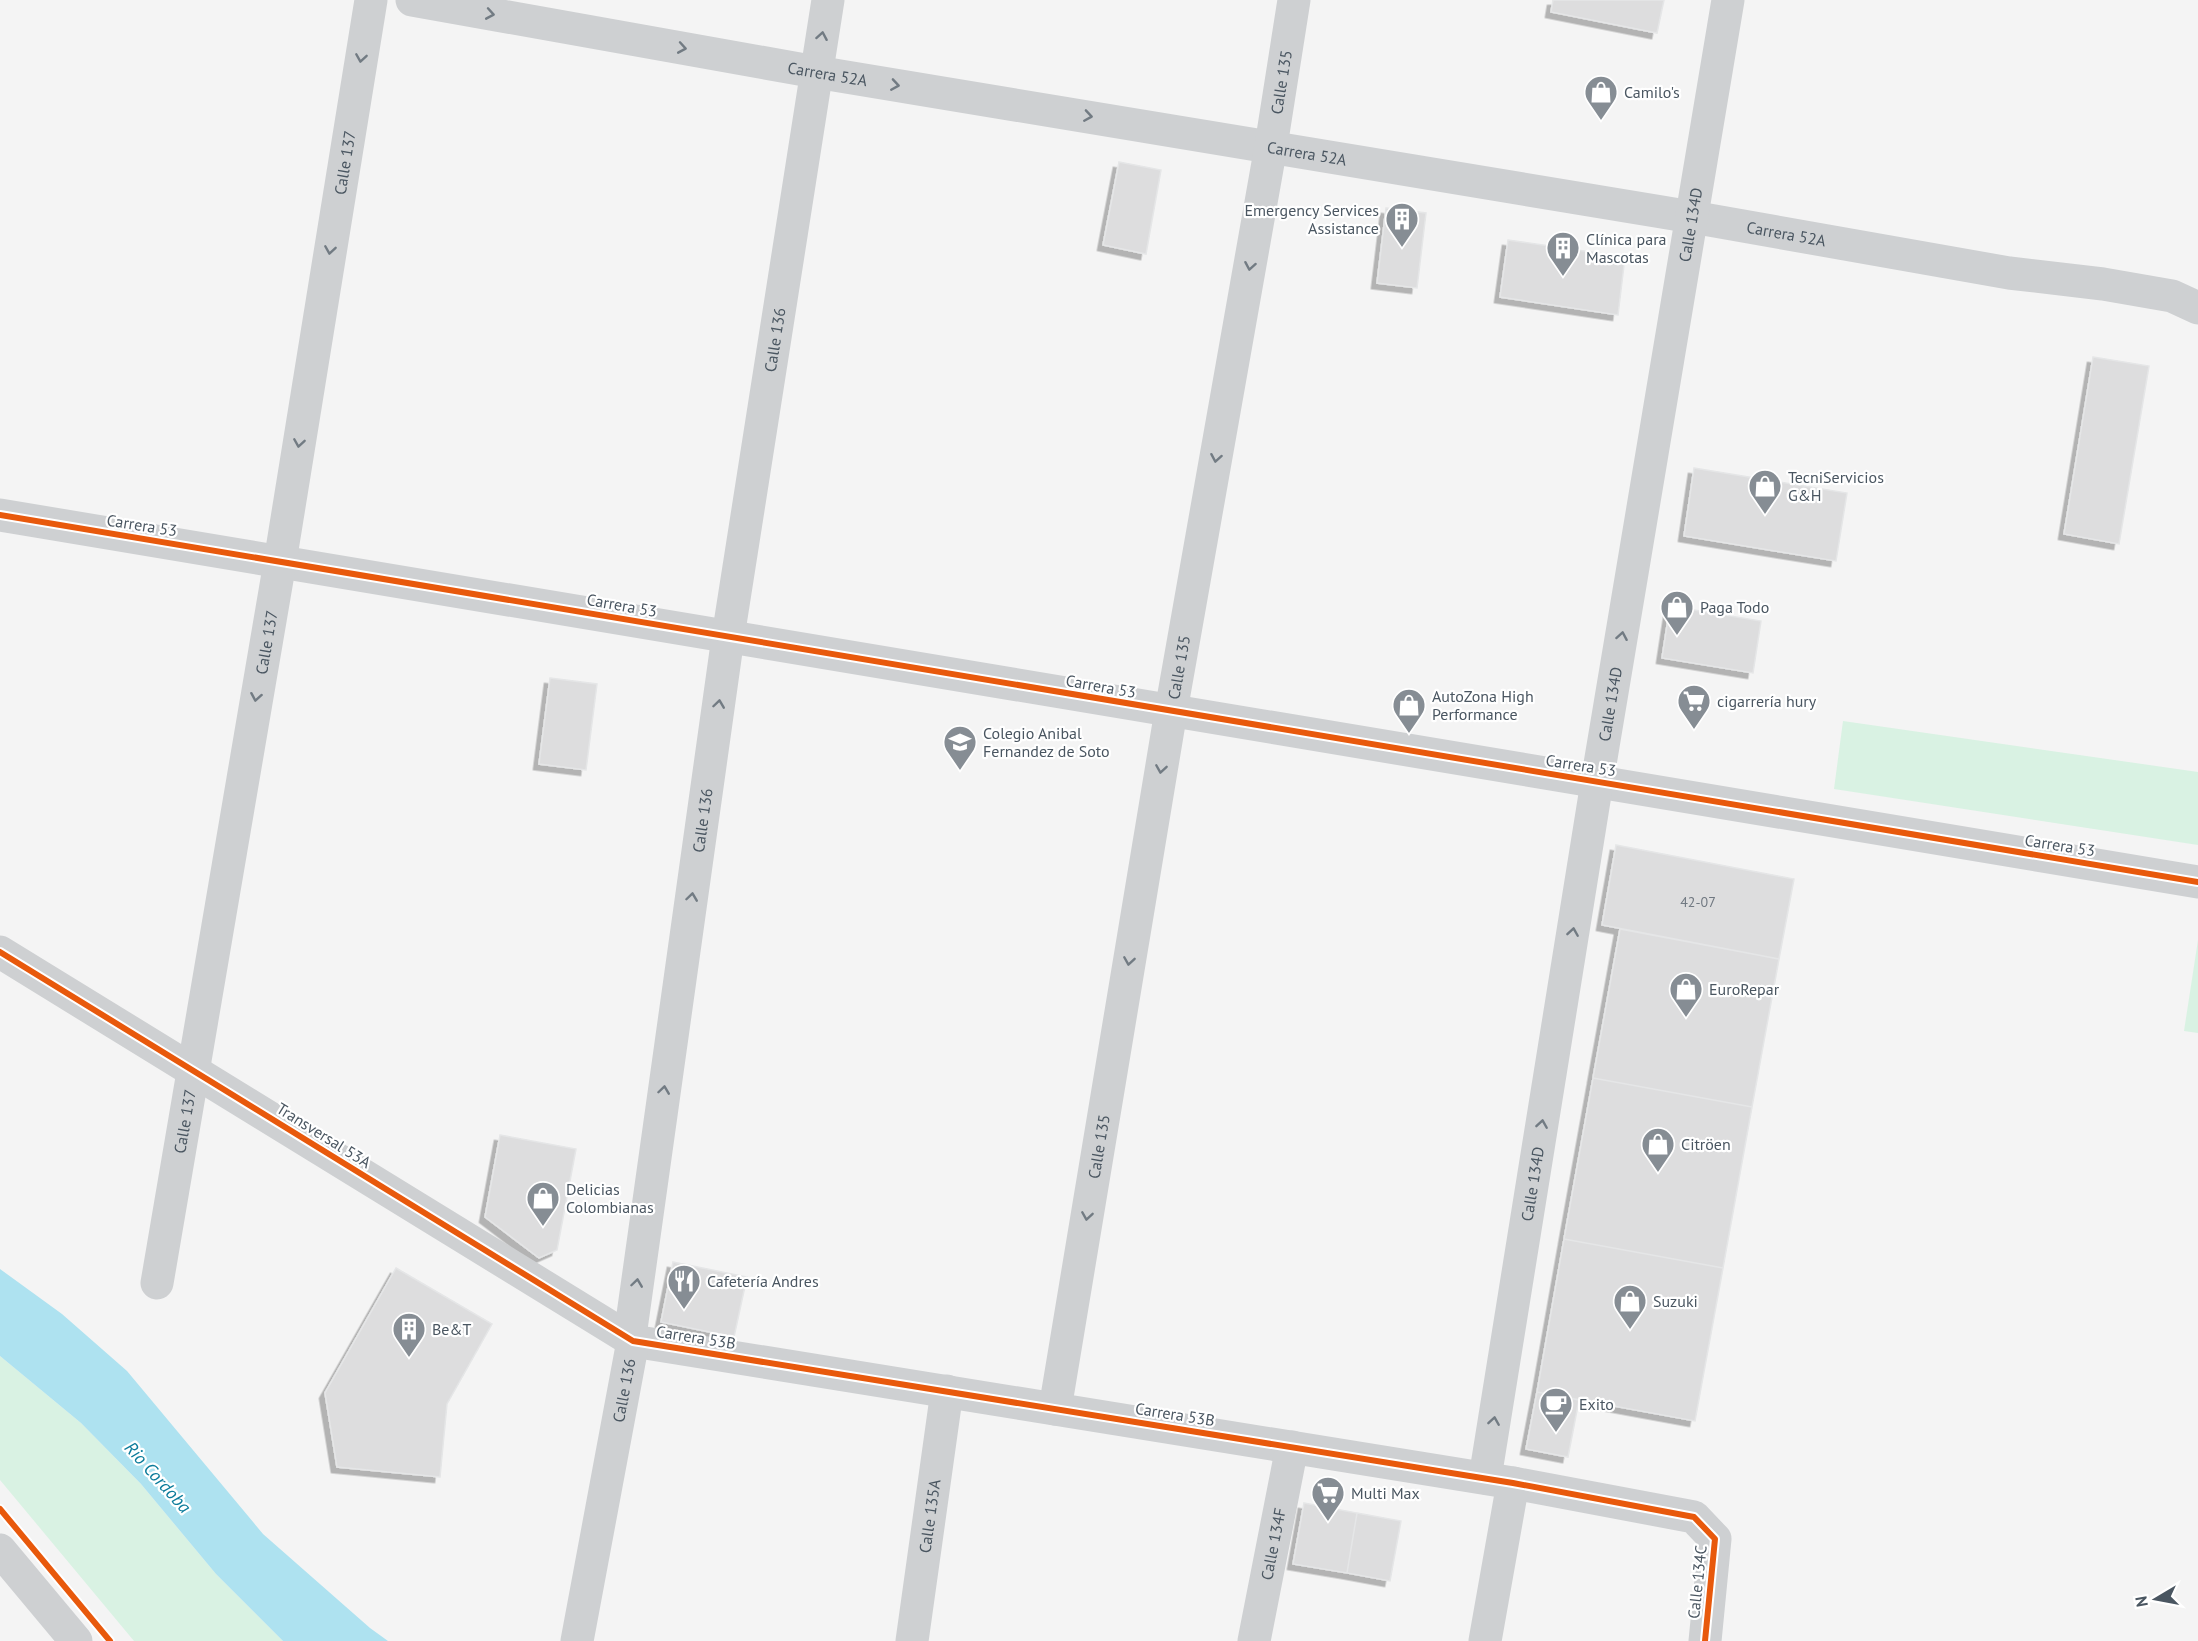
<svg xmlns="http://www.w3.org/2000/svg" width="2198" height="1641" font-family="'PT Sans',sans-serif">
<style>
.green{fill:#d9f2e3}
.water{fill:#aee2f0}
.building{fill:#ddddde;stroke:#e5e6e7;stroke-width:1.5;filter:url(#shadow)}
.lines{fill:none;stroke-linecap:round;stroke-linejoin:round}
.street{stroke:#ced0d2;stroke-width:33}
.cycleway-casing{stroke:#fff;stroke-width:10}
.cycleway{stroke:#e8590c;stroke-width:6}
.oneway{stroke:#727b83}
.labels{text-anchor:middle;dominant-baseline:central;stroke-width:4.5;stroke-linejoin:round;paint-order:stroke}
.number-label{font-size:14px;fill:#707881}
.street-label{font-size:16px;fill:#4a5661;stroke:#fff}
.poi-label{font-size:16px;fill:#4a5661;stroke:#fff;text-anchor:start}
.water-label{font-size:18px;font-style:italic;fill:#0c7c9b;stroke:#fff}
</style>
<defs>
<filter id="shadow"><feDropShadow dx="-5.5" dy="5.5" stdDeviation="0" flood-color="#0004"/></filter>
</defs>
<rect width="100%" height="100%" fill="#f4f4f4"/>
<path class="green" d="M1843 721 2198 772V845L1834 789Z
M2198 940V1033L2184 1031Z
M0 1356 81 1423 141 1484 216 1574 283 1641H134L0 1480Z"/>
<path class="water" d="M0 1269 62 1314 127 1371 263 1534 370 1628 388 1641H283L216 1574 141 1484 81 1423 0 1356Z"/>
<path class="building" d="M1553 0H1664L1657 33 1551 12Z
M1119 162 1161 170 1146 254 1103 245Z
M1386 208 1426 213 1417 288 1377 283Z
M1508 240 1625 257 1618 315 1500 297Z
M2093 357 2149 366 2119 544 2064 534Z
M1694 468 1847 493 1836 561 1684 536Z
M1670 606 1761 621 1753 673 1662 658Z
M550 678 597 684 586 770 539 764Z
M1616 845 1794 879 1779 959 1602 925Z
M1620 929 1779 959 1752 1107 1593 1078Z
M1593 1078 1752 1107 1723 1268 1564 1239Z
M500 1135 576 1149 557 1250 539 1258 485 1217Z
M1564 1239 1723 1268 1695 1421 1537 1392Z
M673 1262 747 1277 734 1337 661 1322Z
M396 1268 492 1324 447 1404 440 1477 337 1467 325 1393Z
M1537 1392 1579 1400 1568 1457 1526 1449Z
M1304 1503 1357 1513 1347 1573 1293 1564Z
M1357 1513 1401 1521 1390 1581 1347 1573Z"/>
<g class="lines">
<g class="street">
<path id="s1" d="M412 0 816 72 1692 217 2009 273 2103 284 2172 296 2198 308"/>
<path d="M0 515 2198 882"/>
<path d="M0 952 633 1341 1513 1483 1694 1517 1715 1539 1705 1641"/>
<path id="s2" d="M157 1283 280 562 371 0"/>
<path id="s3" d="M1055 1409 1171 711 1271 146 1294 0"/>
<path id="s4" d="M1485 1478 1597 782 1728 0"/>
<path d="M0 1550 76 1641"/>
<path id="s5" d="M577 1641 633 1341 631 1329 728 637 828 0"/>
<path id="s6" d="M912 1641 947 1391"/>
<path id="s7" d="M1254 1641 1292 1447"/>
<path d="M1485 1641 1513 1483"/>
</g>
<defs>
<path id="cycleway" d="M0 515 2198 882
M0 952 633 1341 1513 1483 1694 1517 1715 1539 1705 1641
M0 1509 110 1641"/>
</defs>
<use href="#cycleway" class="cycleway-casing"/>
<use href="#cycleway" class="cycleway"/>
</g>
<defs><path id="oneway-chevron" d="M-2-3.5L2.5 0L-2 3.5" fill="none" stroke-width="1.6" stroke-linecap="round" stroke-linejoin="round" transform="scale(1.5)"/></defs>
<g class="oneway">
<use href="#oneway-chevron" transform="translate(490 14) rotate(10)"/>
<use href="#oneway-chevron" transform="translate(822 36) rotate(-80)"/>
<use href="#oneway-chevron" transform="translate(682 48) rotate(10)"/>
<use href="#oneway-chevron" transform="translate(361 58) rotate(99)"/>
<use href="#oneway-chevron" transform="translate(895 85) rotate(9)"/>
<use href="#oneway-chevron" transform="translate(1088 116) rotate(9)"/>
<use href="#oneway-chevron" transform="translate(330 250) rotate(99)"/>
<use href="#oneway-chevron" transform="translate(1250 266) rotate(100)"/>
<use href="#oneway-chevron" transform="translate(299 443) rotate(99)"/>
<use href="#oneway-chevron" transform="translate(1216 458) rotate(100)"/>
<use href="#oneway-chevron" transform="translate(1622 636) rotate(-80)"/>
<use href="#oneway-chevron" transform="translate(256 697) rotate(100)"/>
<use href="#oneway-chevron" transform="translate(719 704) rotate(-82)"/>
<use href="#oneway-chevron" transform="translate(1161 769) rotate(99)"/>
<use href="#oneway-chevron" transform="translate(692 897) rotate(-82)"/>
<use href="#oneway-chevron" transform="translate(1573 932) rotate(-81)"/>
<use href="#oneway-chevron" transform="translate(1129 961) rotate(99)"/>
<use href="#oneway-chevron" transform="translate(664 1090) rotate(-82)"/>
<use href="#oneway-chevron" transform="translate(1542 1124) rotate(-81)"/>
<use href="#oneway-chevron" transform="translate(1087 1216) rotate(99)"/>
<use href="#oneway-chevron" transform="translate(637 1283) rotate(-82)"/>
<use href="#oneway-chevron" transform="translate(1494 1421) rotate(-81)"/>
</g>
<defs>
<symbol id="shop-pin" viewBox="-11 -11 22 30"><path d="M0 17L-7.5 6A9.5 9.5 0 1 1 7.5 6Z" fill="#868d94" stroke="#fff"/><path d="M-5-2.5h2.3a2.7 3.5 0 0 1 5.4 0H5L5.5 6h-11ZM-1.5-2.5h3a1.5 2.3 0 0 0-3 0Z" fill="#fff"/></symbol>
<symbol id="building-pin" viewBox="-11 -11 22 30"><path d="M0 17L-7.5 6A9.5 9.5 0 1 1 7.5 6Z" fill="#868d94" stroke="#fff"/><path d="M-4-6H4V6H1V3H-1V6H-4ZM-2.5-4.3h1.7v1.8h-1.7ZM.8-4.3h1.7v1.8H.8ZM-2.5-1h1.7V.8h-1.7ZM.8-1h1.7V.8H.8Z" fill="#fff"/></symbol>
<symbol id="supermarket-pin" viewBox="-11 -11 22 30"><path d="M0 17L-7.5 6A9.5 9.5 0 1 1 7.5 6Z" fill="#868d94" stroke="#fff"/><path d="M-6-5.5h2.5l.6 2H6L4.5 2H-2.5L-4.4-4H-6ZM-1.5 3.2a1.3 1.3 0 1 0 .1 0ZM3 3.2a1.3 1.3 0 1 0 .1 0Z" fill="#fff"/></symbol>
<symbol id="school-pin" viewBox="-11 -11 22 30"><path d="M0 17L-7.5 6A9.5 9.5 0 1 1 7.5 6Z" fill="#868d94" stroke="#fff"/><path d="M0-5L7-2L0 1L-7-2ZM-4 1L0 2.5L4 1V4Q0 6-4 4Z" fill="#fff"/></symbol>
<symbol id="restaurant-pin" viewBox="-11 -11 22 30"><path d="M0 17L-7.5 6A9.5 9.5 0 1 1 7.5 6Z" fill="#868d94" stroke="#fff"/><path d="M-5-6h1v4h1v-4h1v4h1v-4h1v5L-1.5 .5V6h-2V.5L-5-1ZM5-6V6H3V1.5H1.5Q1.5-4 5-6Z" fill="#fff"/></symbol>
<symbol id="cafe-pin" viewBox="-11 -11 22 30"><path d="M0 17L-7.5 6A9.5 9.5 0 1 1 7.5 6Z" fill="#868d94" stroke="#fff"/><path d="M-5.5-4.5H6V0H3Q3 3.5 0 3.5H-2.5Q-5.5 3.5-5.5 0ZM3-3.2v2h1.7v-2ZM-6 4.5H4V6H-6Z" fill="#fff"/></symbol>
</defs>
<g fill-rule="evenodd">
<use href="#shop-pin" x="1582" y="73" width="38" height="52"/>
<use href="#building-pin" x="1383" y="200" width="38" height="52"/>
<use href="#building-pin" x="1544" y="229" width="38" height="52"/>
<use href="#shop-pin" x="1746" y="467" width="38" height="52"/>
<use href="#shop-pin" x="1658" y="588" width="38" height="52"/>
<use href="#supermarket-pin" x="1675" y="682" width="38" height="52"/>
<use href="#shop-pin" x="1390" y="686" width="38" height="52"/>
<use href="#school-pin" x="941" y="723" width="38" height="52"/>
<use href="#shop-pin" x="1667" y="970" width="38" height="52"/>
<use href="#shop-pin" x="1639" y="1125" width="38" height="52"/>
<use href="#shop-pin" x="524" y="1179" width="38" height="52"/>
<use href="#restaurant-pin" x="665" y="1262" width="38" height="52"/>
<use href="#shop-pin" x="1611" y="1282" width="38" height="52"/>
<use href="#building-pin" x="390" y="1310" width="38" height="52"/>
<use href="#cafe-pin" x="1537" y="1385" width="38" height="52"/>
<use href="#supermarket-pin" x="1309" y="1474" width="38" height="52"/>
</g>
<g class="labels">
<g class="number-label">
<text x="1698" y="902">42-07</text>
</g>
<g class="street-label">
<text stroke="none"><textPath href="#s1" startOffset="422">Carrera 52A</textPath></text>
<text stroke="none"><textPath href="#s3" startOffset="1346">Calle 135</textPath></text>
<text stroke="none"><textPath href="#s1" startOffset="908">Carrera 52A</textPath></text>
<text stroke="none"><textPath href="#s2" startOffset="1136">Calle 137</textPath></text>
<text stroke="none"><textPath href="#s4" startOffset="1270">Calle 134D</textPath></text>
<text stroke="none"><textPath href="#s1" startOffset="1394">Carrera 52A</textPath></text>
<text stroke="none"><textPath href="#s5" startOffset="1317">Calle 136</textPath></text>
<text transform="translate(142 525) rotate(9)">Carrera 53</text>
<text transform="translate(622 605) rotate(10)">Carrera 53</text>
<text stroke="none"><textPath href="#s2" startOffset="650">Calle 137</textPath></text>
<text stroke="none"><textPath href="#s3" startOffset="752">Calle 135</textPath></text>
<text transform="translate(1101 686) rotate(10)">Carrera 53</text>
<text stroke="none"><textPath href="#s4" startOffset="784">Calle 134D</textPath></text>
<text transform="translate(1581 765) rotate(9)">Carrera 53</text>
<text stroke="none"><textPath href="#s5" startOffset="831">Calle 136</textPath></text>
<text transform="translate(2060 845) rotate(9)">Carrera 53</text>
<text stroke="none"><textPath href="#s2" startOffset="164">Calle 137</textPath></text>
<text transform="translate(324 1135) rotate(32)">Transversal 53A</text>
<text stroke="none"><textPath href="#s3" startOffset="266">Calle 135</textPath></text>
<text stroke="none"><textPath href="#s4" startOffset="298">Calle 134D</textPath></text>
<text transform="translate(696 1337) rotate(9)">Carrera 53B</text>
<text stroke="none"><textPath href="#s5" startOffset="255">Calle 136</textPath></text>
<text transform="translate(1175 1414) rotate(9)">Carrera 53B</text>
<text stroke="none"><textPath href="#s6" startOffset="126">Calle 135A</textPath></text>
<text stroke="none"><textPath href="#s7" startOffset="99">Calle 134F</textPath></text>
<text transform="translate(1697 1582) rotate(-84)">Calle 134C</text>
</g>
<g class="poi-label">
<text x="1624" y="92">Camilo's</text>
<text x="1379" y="210" text-anchor="end">Emergency Services<tspan x="1379" dy="18">Assistance</tspan></text>
<text x="1586" y="239">Clínica para<tspan x="1586" dy="18">Mascotas</tspan></text>
<text x="1788" y="477">TecniServicios<tspan x="1788" dy="18">G&amp;H</tspan></text>
<text x="1700" y="607">Paga Todo</text>
<text x="1432" y="696">AutoZona High<tspan x="1432" dy="18">Performance</tspan></text>
<text x="1717" y="701">cigarrería hury</text>
<text x="983" y="733">Colegio Anibal<tspan x="983" dy="18">Fernandez de Soto</tspan></text>
<text x="1709" y="989">EuroRepar</text>
<text x="1681" y="1144">Citröen</text>
<text x="566" y="1189">Delicias<tspan x="566" dy="18">Colombianas</tspan></text>
<text x="707" y="1281">Cafetería Andres</text>
<text x="1653" y="1301">Suzuki</text>
<text x="432" y="1329">Be&amp;T</text>
<text x="1579" y="1404">Exito</text>
<text x="1351" y="1493">Multi Max</text>
</g>
<g class="water-label">
<text transform="translate(158 1477) rotate(48)">Rio Cordoba</text>
</g>
</g>
<g transform="translate(2156 1599) rotate(260)" stroke="#ffffff" stroke-width="4.5" paint-order="stroke">
<path d="M0-4.5L10 22L0 15L-10 22Z" fill="#4a5661"/>
<text y="-9" font-size="16" font-weight="bold" text-anchor="middle" fill="#4a5661">N</text>
</g>
</svg>
